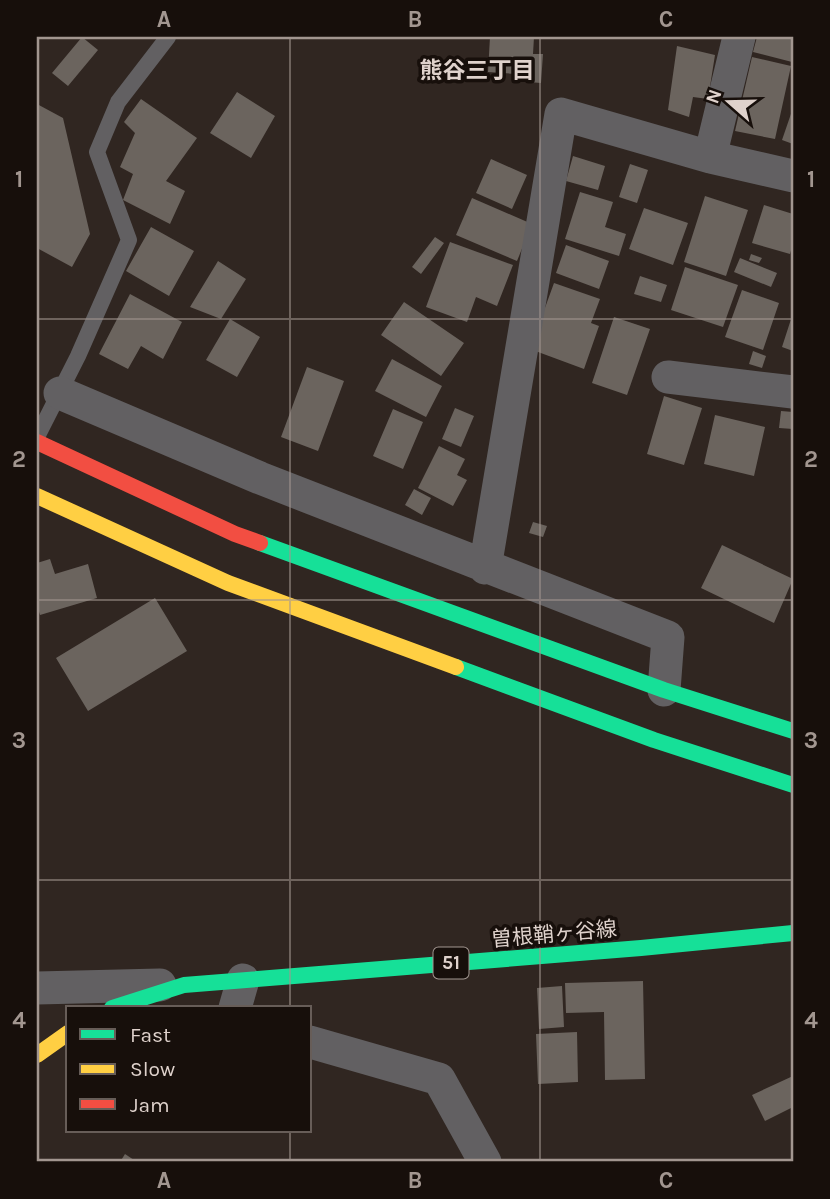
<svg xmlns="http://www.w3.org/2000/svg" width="830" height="1199" font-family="Karla,'Noto Sans JP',sans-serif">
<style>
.building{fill:#6b645e}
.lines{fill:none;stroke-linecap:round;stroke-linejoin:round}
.lane{stroke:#626062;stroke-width:16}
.street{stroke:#626062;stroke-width:33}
.fast{stroke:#16e098;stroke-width:16}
.slow{stroke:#ffcf43;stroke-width:16}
.jam{stroke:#f24e42;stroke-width:16}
.grid{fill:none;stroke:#a29690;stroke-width:2;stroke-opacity:0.55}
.labels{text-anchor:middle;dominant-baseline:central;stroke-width:7;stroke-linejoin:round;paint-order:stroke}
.shield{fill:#170f0b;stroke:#a39892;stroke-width:2}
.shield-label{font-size:19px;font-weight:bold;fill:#dfd2cc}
.street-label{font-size:21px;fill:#dfd2cc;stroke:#170f0b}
.neighbourhood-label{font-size:23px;font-weight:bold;fill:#dfd2cc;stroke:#170f0b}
.neatline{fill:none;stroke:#a29690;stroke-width:2.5}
.grid-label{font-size:23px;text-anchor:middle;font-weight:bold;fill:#a29690}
</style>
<rect width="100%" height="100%" fill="#302621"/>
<path class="building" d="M82 37 98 50 68 86 52 73Z
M490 37H534L533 54H543L541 83 516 81V74L488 72Z
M757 37H793L792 62 753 52Z
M677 46 715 55 708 99 693 97 689 117 668 110Z
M752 57 791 66 775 139 735 131Z
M237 92 275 116 251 158 210 133Z
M141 99 197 138 166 181 185 191 170 224 123 200 133 174 120 167 135 133 124 122Z
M37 104 63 118 90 234 72 267 37 248Z
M793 108V144L782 140Z
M573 156 605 166 598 190 566 181Z
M491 159 527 175 512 209 476 193Z
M630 164 648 170 637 203 619 197Z
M580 192 613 202 605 227 626 234 619 256 565 239Z
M705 196 748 210 726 276 684 262Z
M472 198 532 224 517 261 456 235Z
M764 205 793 214V243L790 254 752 243Z
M644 208 688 223 673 265 629 249Z
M151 227 194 251 169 296 126 271Z
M435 237 444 243 421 274 412 267Z
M450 242 513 265 497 306 476 297 467 322 426 307Z
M566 245 609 261 599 289 556 273Z
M751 254 762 258 759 263 749 260Z
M740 258 777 273 771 287 734 272Z
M218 261 246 279 221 319 190 307Z
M685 267 738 285 723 327 671 310Z
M640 276 667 285 661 302 634 294Z
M554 283 600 299 591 323 599 326 584 369 530 349Z
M742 290 779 303 763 350 725 337Z
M130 294 182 322 163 359 141 346 128 369 99 354Z
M404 302 464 343 441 376 381 335Z
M793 313V351L782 347Z
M614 317 650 329 627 395 592 383Z
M230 319 260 337 237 377 206 360Z
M753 351 766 356 762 368 749 364Z
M392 359 442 386 426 417 375 391Z
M307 367 344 381 318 451 281 437Z
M664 396 702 408 684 465 647 454Z
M455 408 474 416 461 447 442 439Z
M393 409 423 422 403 469 373 456Z
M781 411 793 412V429L779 428Z
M715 415 765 427 754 476 704 464Z
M439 446 465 459 457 475 467 480 453 506 418 488Z
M414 489 431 498 422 515 405 505Z
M533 522 547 526 543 537 529 533Z
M722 545 793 579 774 623 701 588Z
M50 559 55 574 88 564 97 598 40 615 37 605V563Z
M155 598 187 651 88 711 56 658Z
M643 981 645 1079 605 1080 604 1012 566 1013 565 983Z
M562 986 564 1027 539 1029 537 988Z
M577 1032 578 1082 538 1084 536 1034Z
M793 1076V1107L765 1121 752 1095Z
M125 1154 137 1162H120Z"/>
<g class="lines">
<path class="lane" d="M37 437 78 356 129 240 97 152 118 102 168 37"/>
<path class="street" d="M710 157 739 37
M668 377 793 392
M60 393 260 478 668 637 664 690
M485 568 561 114 710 157 793 176
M37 988 160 985
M235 1008 243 980
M310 1042 439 1079 485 1162"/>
<path class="fast" d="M260 543 664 690 793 731
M456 667 654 740 793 785
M112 1008 184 985 641 948 793 933"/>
<path class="slow" d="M37 496 228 583 456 667
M37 1055 68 1033"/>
<path class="jam" d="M37 442 235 534 260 543"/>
</g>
<path class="grid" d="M290 37V1008M540 37V1162M37 319H793M37 600H793M37 880H793M290 1131V1162"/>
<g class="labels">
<rect class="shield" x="433.5" y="947.5" width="35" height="31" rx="5"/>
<g class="shield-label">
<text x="451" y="963">51</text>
</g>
<g class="street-label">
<text transform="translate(554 934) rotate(-5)">曽根鞘ヶ谷線</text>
</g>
<g class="neighbourhood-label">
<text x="477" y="70">熊谷三丁目</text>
</g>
</g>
<rect width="830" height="1199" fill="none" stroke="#170f0b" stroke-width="77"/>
<rect x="66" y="1006" width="245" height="126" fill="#170f0b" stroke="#675d58" stroke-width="2"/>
<rect x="80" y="1029" width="35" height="10" fill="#16e098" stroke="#675d58" stroke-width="2"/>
<text x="130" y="1042" font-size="21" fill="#dfd2cc">Fast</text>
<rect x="80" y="1064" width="35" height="10" fill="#ffcf43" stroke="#675d58" stroke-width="2"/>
<text x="130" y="1076" font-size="21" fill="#dfd2cc">Slow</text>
<rect x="80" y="1099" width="35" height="10" fill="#f24e42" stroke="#675d58" stroke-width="2"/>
<text x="130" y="1112" font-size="21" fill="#dfd2cc">Jam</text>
<g transform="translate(729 102) rotate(290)" stroke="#170f0b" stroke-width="5" paint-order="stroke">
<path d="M0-5L12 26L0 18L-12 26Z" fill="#dfd2cc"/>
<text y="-10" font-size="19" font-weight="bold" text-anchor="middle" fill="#dfd2cc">N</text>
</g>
<rect x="38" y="38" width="754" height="1122" class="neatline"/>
<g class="grid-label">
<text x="164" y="27">A</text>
<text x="415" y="27">B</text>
<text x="666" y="27">C</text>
<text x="19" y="187">1</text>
<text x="811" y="187">1</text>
<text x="19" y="467">2</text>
<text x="811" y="467">2</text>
<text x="19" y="748">3</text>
<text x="811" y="748">3</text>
<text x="19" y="1028">4</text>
<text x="811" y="1028">4</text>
<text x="164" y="1188">A</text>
<text x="415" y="1188">B</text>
<text x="666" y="1188">C</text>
</g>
</svg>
